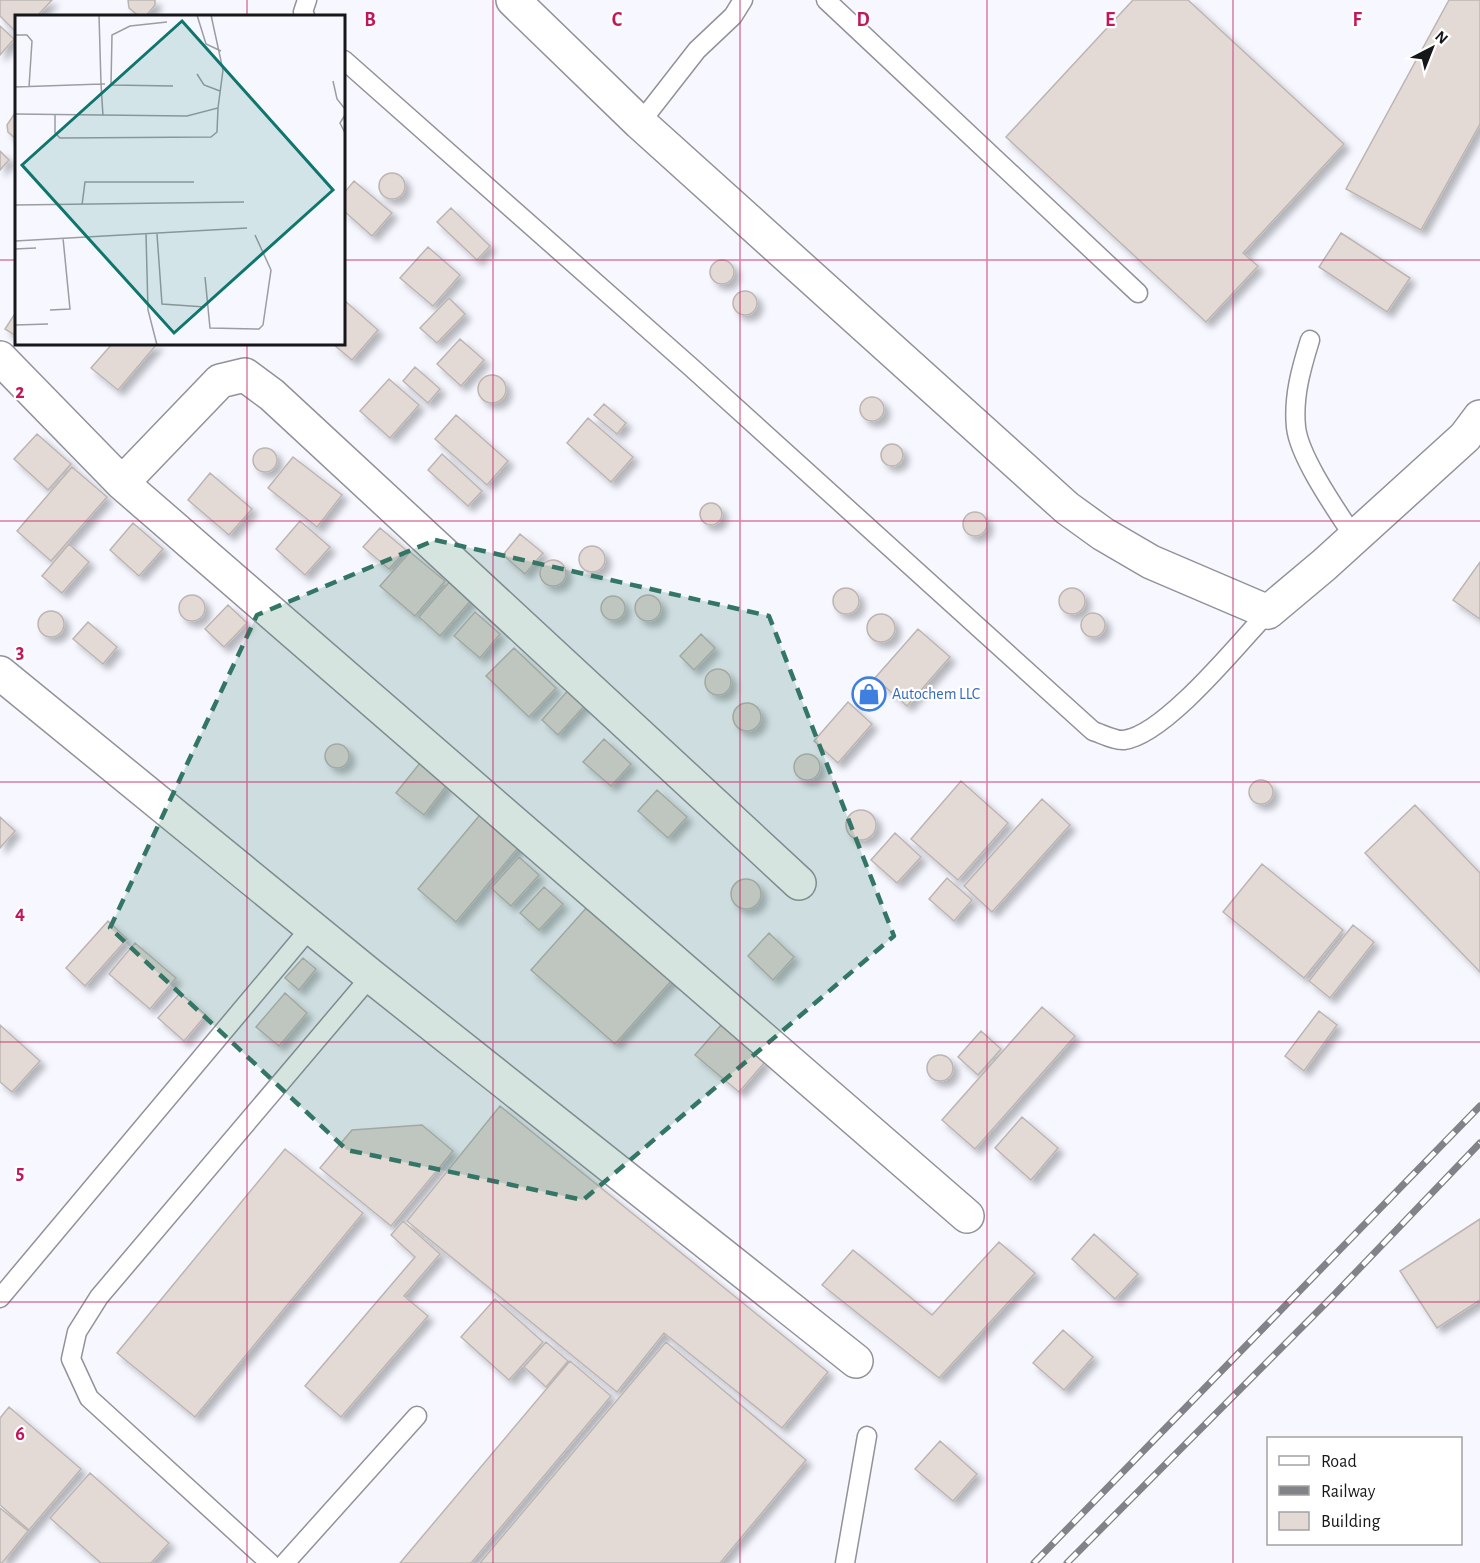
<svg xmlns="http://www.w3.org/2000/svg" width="1480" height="1563" font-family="'Alegreya Sans',sans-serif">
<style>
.building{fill:#e3dad6;stroke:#bdb5b1;stroke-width:1.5;filter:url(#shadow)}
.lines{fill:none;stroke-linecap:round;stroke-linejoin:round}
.lane-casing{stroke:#91929a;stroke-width:21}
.street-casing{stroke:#91929a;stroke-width:36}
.lane{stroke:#fff;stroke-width:18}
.street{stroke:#fff;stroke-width:33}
.rail-casing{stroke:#828388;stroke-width:7}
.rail{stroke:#fff;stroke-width:4.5;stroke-dasharray:14;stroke-linecap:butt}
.marked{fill:#347666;fill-opacity:0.2;stroke:#347666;stroke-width:4.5;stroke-dasharray:12 8;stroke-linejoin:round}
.grid{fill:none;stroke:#c2185b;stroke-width:1.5;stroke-opacity:0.55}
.labels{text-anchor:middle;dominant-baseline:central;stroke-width:4.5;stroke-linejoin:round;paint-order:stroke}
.shop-label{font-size:16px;fill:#366cbe;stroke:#fff;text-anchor:start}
.inset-road{fill:none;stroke:#9c9da3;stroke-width:1.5}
.view{fill:#0f766e;fill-opacity:0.15;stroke:#0f766e;stroke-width:3}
.inset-edge{fill:none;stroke:#161719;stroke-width:3}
.grid-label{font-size:20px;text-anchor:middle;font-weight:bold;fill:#c2185b;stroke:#fff;stroke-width:4.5;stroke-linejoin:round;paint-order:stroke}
</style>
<defs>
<filter id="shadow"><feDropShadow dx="5.5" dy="5.5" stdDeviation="3" flood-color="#0004"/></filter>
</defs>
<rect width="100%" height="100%" fill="#f6f7ff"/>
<path class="building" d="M0 0H52L37 16H16V32L0 16Z
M128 0H155V5L146 16H139L129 8Z
M1133 0H1188L1344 144 1243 253 1258 266 1206 322 1006 137Z
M1449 0H1480V124L1421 230 1346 189Z
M0 26 14 39 0 55Z
M15 113H16V139L8 132 7 125Z
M0 151 9 160 0 170Z
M379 186a13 13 0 1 1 26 0a13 13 0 1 1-26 0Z
M354 181 392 213 372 236 344 211V193Z
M451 208 490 246 477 260 437 222Z
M1341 233 1410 278 1387 312 1319 267Z
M428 247 460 275 433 306 400 278Z
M710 272a12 12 0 1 1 24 0a12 12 0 1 1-24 0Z
M733 303a12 12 0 1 1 24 0a12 12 0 1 1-24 0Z
M449 298 465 314 437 343 420 328Z
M344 300 378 330 352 360 333 344H344Z
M16 312V336L5 329Z
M460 339 484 360 461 386 437 364Z
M112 344H157L118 390 91 368Z
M415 367 440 389 428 403 403 381Z
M478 389a14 14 0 1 1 28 0a14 14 0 1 1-28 0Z
M389 379 419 405 390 438 360 411Z
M860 409a12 12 0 1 1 24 0a12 12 0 1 1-24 0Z
M604 404 626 423 617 434 594 415Z
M456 415 508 461 487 485 435 439Z
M588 418 633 457 611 482 567 443Z
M37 434 71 464 48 490 14 459Z
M881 455a11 11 0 1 1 22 0a11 11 0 1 1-22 0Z
M253 460a12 12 0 1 1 24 0a12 12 0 1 1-24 0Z
M442 454 482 491 468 506 428 470Z
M293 457 342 495 317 527 268 488Z
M72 467 107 497 51 561 17 531Z
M210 473 252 509 229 535 188 500Z
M700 514a11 11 0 1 1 22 0a11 11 0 1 1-22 0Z
M963 524a12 12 0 1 1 24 0a12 12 0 1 1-24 0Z
M300 521 330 547 305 575 276 549Z
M133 523 163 549 139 576 110 550Z
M380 528 406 550 389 569 363 547Z
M520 534 543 553 525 574 503 555Z
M69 544 89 562 62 593 42 576Z
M579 559a13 13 0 1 1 26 0a13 13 0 1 1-26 0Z
M410 552 445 581 415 616 380 586Z
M540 573a13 13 0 1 1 26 0a13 13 0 1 1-26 0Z
M1480 562V619L1453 600Z
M451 580 472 599 440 636 419 617Z
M833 601a13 13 0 1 1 26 0a13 13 0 1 1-26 0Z
M1059 601a13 13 0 1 1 26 0a13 13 0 1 1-26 0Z
M635 608a13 13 0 1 1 26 0a13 13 0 1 1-26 0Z
M179 608a13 13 0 1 1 26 0a13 13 0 1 1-26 0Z
M601 608a12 12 0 1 1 24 0a12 12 0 1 1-24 0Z
M228 605 247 623 224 647 205 629Z
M38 624a13 13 0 1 1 26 0a13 13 0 1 1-26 0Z
M475 612 500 634 480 658 454 636Z
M1081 625a12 12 0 1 1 24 0a12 12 0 1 1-24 0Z
M867 628a14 14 0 1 1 28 0a14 14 0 1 1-28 0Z
M88 622 117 647 103 664 73 639Z
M918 629 950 657 907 706 875 678Z
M701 634 715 648 694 670 680 656Z
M514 648 556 688 529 717 486 676Z
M705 682a13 13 0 1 1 26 0a13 13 0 1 1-26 0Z
M571 687 588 702 558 735 542 720Z
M848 702 872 724 838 763 814 741Z
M733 717a14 14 0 1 1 28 0a14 14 0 1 1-28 0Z
M604 739 631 764 611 786 583 762Z
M325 756a12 12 0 1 1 24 0a12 12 0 1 1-24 0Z
M794 767a13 13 0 1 1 26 0a13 13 0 1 1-26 0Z
M420 763 447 785 424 815 396 793Z
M1249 792a12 12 0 1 1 24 0a12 12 0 1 1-24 0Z
M961 781 1008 823 958 880 911 839Z
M657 790 687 817 668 838 638 811Z
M1042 799 1070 825 992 912 964 886Z
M1415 805 1480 873V972L1365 853Z
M484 810 523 842 456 922 418 889Z
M846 825a15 15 0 1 1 30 0a15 15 0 1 1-30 0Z
M0 817 15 831 0 848Z
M895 833 921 857 897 883 871 860Z
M519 857 539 875 511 906 491 888Z
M1262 864 1343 930 1304 978 1223 912Z
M947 878 972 900 954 921 929 899Z
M731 894a15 15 0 1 1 30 0a15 15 0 1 1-30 0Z
M544 887 563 904 539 930 520 913Z
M596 897 680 971 615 1044 531 970Z
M108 921 127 939 85 986 66 968Z
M1353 925 1374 942 1330 998 1309 981Z
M769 933 794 957 773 980 748 956Z
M135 943 176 978 150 1009 109 974Z
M303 958 316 969 299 990 285 978Z
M180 993 206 1015 184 1041 158 1018Z
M285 993 307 1013 279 1046 256 1027Z
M1042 1007 1075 1036 975 1149 942 1120Z
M1319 1011 1337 1025 1304 1071 1285 1056Z
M0 1025 40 1061 12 1092 0 1082Z
M721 1025 765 1062 739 1092 695 1055Z
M981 1031 1001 1049 978 1075 958 1057Z
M927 1068a13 13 0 1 1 26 0a13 13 0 1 1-26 0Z
M500 1106 828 1372 782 1428 664 1333 617 1392 407 1221Z
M1022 1117 1058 1148 1031 1180 995 1148Z
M422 1125 453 1151 391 1226 320 1168 352 1130Z
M285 1149 363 1213 195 1417 117 1353Z
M1480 1219V1300L1437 1328 1400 1271Z
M403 1221 440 1254 404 1296 428 1316 341 1417 305 1386 415 1257 391 1235Z
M1094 1234 1138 1274 1115 1299 1072 1259Z
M999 1242 1035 1273 939 1378 822 1285 853 1250 932 1315Z
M495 1299 543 1342 509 1380 461 1337Z
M1063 1330 1093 1357 1064 1390 1033 1363Z
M546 1342 568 1361 546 1387 524 1367Z
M666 1342 806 1460 720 1563H480Z
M570 1361 611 1396 471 1563H400Z
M9 1407 81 1469 29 1530 0 1505V1418Z
M940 1441 977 1474 953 1501 915 1469Z
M90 1473 169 1543 151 1563H101L50 1518Z
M0 1508 28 1531 2 1563H0Z"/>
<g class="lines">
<defs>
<path id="lane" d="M826 0 1138 293
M305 16 303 12 307 0
M344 60 692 368 1093 731C1102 734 1116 741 1124 740 1165 735 1239 643 1268 612
M640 123 697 50 733 16 743 0
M1310 340C1301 369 1293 397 1296 427 1299 457 1337 511 1354 537
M0 1298 311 927
M270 1563 89 1398 71 1359 77 1332 99 1297 371 976
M285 1563 417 1416
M845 1563 867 1436"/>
<path id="street" d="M513 0 640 123 1067 508 1103 534 1151 562 1268 612 1324 565 1465 437 1480 417
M0 358 122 483 967 1216
M122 483 220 381 245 375 272 395 799 883
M0 673 371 976 856 1361"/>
</defs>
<use href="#lane" class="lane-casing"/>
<use href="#street" class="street-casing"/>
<use href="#lane" class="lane"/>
<use href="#street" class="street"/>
<defs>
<path id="rail" d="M1034 1563 1480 1106
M1067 1563 1332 1297 1480 1143"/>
</defs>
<use href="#rail" class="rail-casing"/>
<use href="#rail" class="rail"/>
</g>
<path class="marked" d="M435 540 769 616 894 936 583 1200 347 1150 110 928 257 615Z"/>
<path class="grid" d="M247 0V16M493 0V1563M740 0V1563M987 0V1563M1233 0V1563M0 260H16M344 260H1480M247 344V1563M0 521H1480M0 782H1480M0 1042H1480M0 1302H1480"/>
<defs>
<symbol id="shop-ring" viewBox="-11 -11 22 22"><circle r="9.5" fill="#fff" stroke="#3f7fe0" stroke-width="1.5"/><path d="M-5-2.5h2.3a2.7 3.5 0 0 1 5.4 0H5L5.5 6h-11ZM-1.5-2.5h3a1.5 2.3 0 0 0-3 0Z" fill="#3f7fe0"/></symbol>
</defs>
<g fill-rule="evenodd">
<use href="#shop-ring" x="850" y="675" width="38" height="38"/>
</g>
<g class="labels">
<g class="shop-label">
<text x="892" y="694">Autochem LLC</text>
</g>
</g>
<g transform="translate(15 15)">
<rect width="330" height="330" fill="#f6f7ff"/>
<path class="inset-road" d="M84 0 86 69H90M182 0 191 29 206 36M152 7 115 11 97 20 96 70 158 71M0 20H12L17 26 14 72M182 59 189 70 205 76M318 66 322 84 330 94M0 72 86 69 88 101M0 99 172 101 203 93 208 55 196 0M40 99V118L45 123 196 122 202 117 203 93M330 100 325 108 330 118M0 190 229 187M67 190 70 167H179M131 219 133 295 142 330M142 219 147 289 190 292M0 226 232 213M0 234 21 233M190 262 195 313 244 314 248 310 256 255 240 220M35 295 55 294 48 223M0 310 33 309"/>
<path class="view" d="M167 6 318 175 159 318 7 150Z"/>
<rect width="330" height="330" class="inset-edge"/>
</g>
<g class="grid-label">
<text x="370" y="26">B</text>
<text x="617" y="26">C</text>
<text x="863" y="26">D</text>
<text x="1110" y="26">E</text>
<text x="1357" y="26">F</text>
<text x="20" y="398">2</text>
<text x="20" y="658">3</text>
<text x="20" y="919">4</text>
<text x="20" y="1179">5</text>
<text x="20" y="1440">6</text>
</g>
<rect x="1267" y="1437" width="195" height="108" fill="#ffffff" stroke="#a2a2a3" stroke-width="1.5"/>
<rect x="1279" y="1456" width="30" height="9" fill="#ffffff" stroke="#a2a2a3" stroke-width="1.5"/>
<text x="1321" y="1467" font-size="18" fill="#161719">Road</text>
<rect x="1279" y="1486" width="30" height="9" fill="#828388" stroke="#a2a2a3" stroke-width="1.5"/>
<text x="1321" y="1497" font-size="18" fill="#161719">Railway</text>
<rect x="1279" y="1512" width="30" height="18" fill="#e3dad6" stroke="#a2a2a3" stroke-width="1.5"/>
<text x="1321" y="1527" font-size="18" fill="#161719">Building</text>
<g transform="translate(1432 48) rotate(42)" stroke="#ffffff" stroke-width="4.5" paint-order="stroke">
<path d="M0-4.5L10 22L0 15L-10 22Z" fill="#161719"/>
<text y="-9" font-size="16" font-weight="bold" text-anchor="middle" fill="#161719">N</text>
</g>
</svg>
